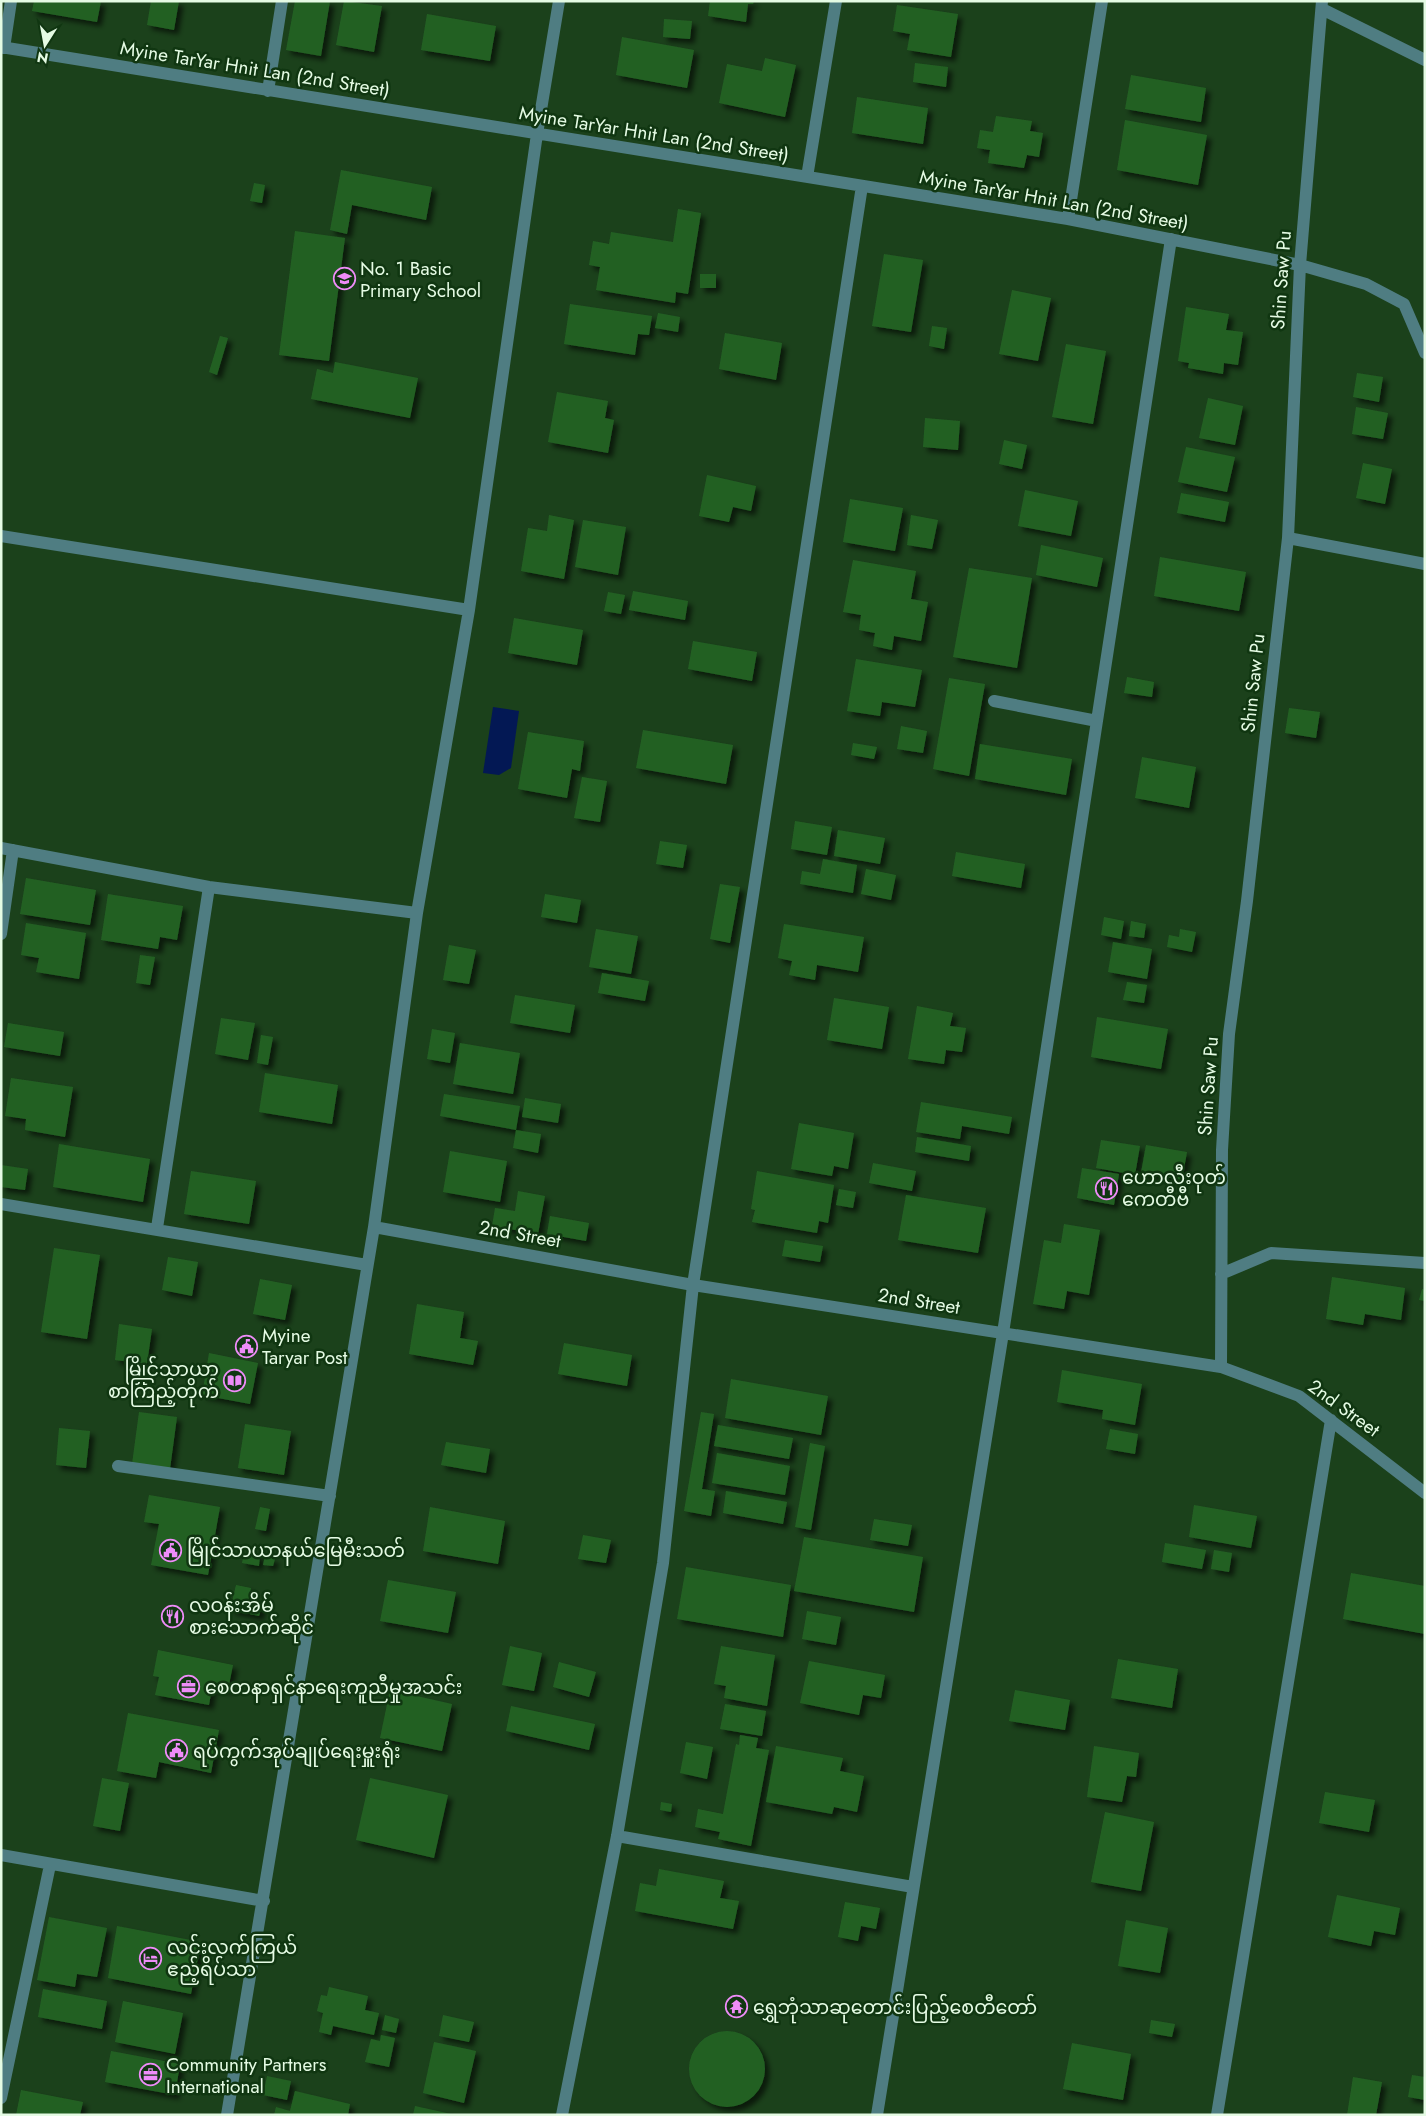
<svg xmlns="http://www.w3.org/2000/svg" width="1426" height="2116" font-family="Jost,'Noto Sans Myanmar',sans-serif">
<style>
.water{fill:#031854}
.building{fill:#236024;filter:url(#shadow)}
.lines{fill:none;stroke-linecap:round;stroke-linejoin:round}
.minor{stroke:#4f7d82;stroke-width:12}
.labels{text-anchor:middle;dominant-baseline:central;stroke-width:5;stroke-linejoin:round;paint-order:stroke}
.street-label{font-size:19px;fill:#e5fbe4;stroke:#103611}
.poi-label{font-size:19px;fill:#e5fbe4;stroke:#103611;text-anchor:start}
</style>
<defs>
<filter id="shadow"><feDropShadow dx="4.5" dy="4.5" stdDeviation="2.5" flood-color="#0009"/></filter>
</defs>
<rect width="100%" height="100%" fill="#1b411b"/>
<path class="water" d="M493 707 519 711 511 768 499 775 483 773Z"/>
<path class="building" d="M34 1H101L97 22 32 11Z
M151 1H179L174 30 147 25Z
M295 1H330L321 56 286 50Z
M344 1 382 6 374 52 336 45Z
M710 1H754L753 4H748L746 22 708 16Z
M897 5 958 14 951 57 907 50 910 34 893 31Z
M427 14 496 26 490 61 421 50Z
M664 19 692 21 690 39 663 37Z
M622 37 694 50 687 88 616 75Z
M765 58 796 65 785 117 719 103 727 64 762 71Z
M915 63 948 67 946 87 913 82Z
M1131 75 1206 88 1201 122 1125 109Z
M857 97 928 108 923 144 852 133Z
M996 116 1032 121 1030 131 1043 133 1039 157 1027 155 1024 168 988 163 990 150 977 148 980 130 993 132Z
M1125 120 1207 135 1198 185 1117 170Z
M341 170 432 187 426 220 352 205 347 234 330 230Z
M254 183 265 185 262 203 250 201Z
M678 209 701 213 688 294 676 292 675 303 596 290 600 267 589 265 593 241 609 244 611 232 673 242Z
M295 231 345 238 329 361 279 355Z
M884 254 923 260 911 332 872 326Z
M700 274H716V288H700Z
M1012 290 1051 298 1038 361 999 354Z
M570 304 652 316 649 335 638 334 635 355 564 344Z
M1186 307 1229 314 1226 330 1243 332 1238 365 1224 363 1223 374 1188 368 1189 363 1178 361Z
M658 313 680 317 678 332 655 328Z
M932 326 947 328 944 349 929 346Z
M725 333 782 343 776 380 719 369Z
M220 336 228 338 217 375 209 372Z
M1066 344 1106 351 1093 424 1052 417Z
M335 362 418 378 410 418 311 399 317 369 333 373Z
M1357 373 1383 377 1379 402 1353 397Z
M557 392 608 401 605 418 614 420 608 453 548 442Z
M1208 398 1243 406 1235 445 1199 438Z
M1356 407 1388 413 1383 439 1352 434Z
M925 418 960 421 958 450 923 447Z
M1004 440 1027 445 1022 469 999 464Z
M1186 447 1235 457 1227 492 1178 482Z
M1363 463 1392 469 1385 504 1356 498Z
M707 475 756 486 751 511 733 507 729 522 699 516Z
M1025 490 1078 501 1071 536 1018 526Z
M1181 493 1229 502 1225 522 1177 513Z
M850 499 903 508 895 551 843 542Z
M549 515 574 520 564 579 521 571 528 528 547 531Z
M911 515 938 520 932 549 907 545Z
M583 520 626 527 618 575 575 567Z
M1041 545 1103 558 1097 587 1036 575Z
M1160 557 1246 572 1239 611 1154 596Z
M853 560 916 571 911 599 928 602 921 641 894 636 892 650 873 646 875 633 859 630 861 615 843 612Z
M969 568 1032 578 1017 668 953 657Z
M633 591 688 601 685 620 629 610Z
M608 592 625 595 621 614 604 611Z
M514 618 583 630 577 665 508 653Z
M693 641 757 652 752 681 688 669Z
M856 659 922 670 915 707 882 702 880 716 847 711Z
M1127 677 1154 682 1152 697 1124 693Z
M949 678 985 684 969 776 933 769Z
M1289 708 1320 712 1316 738 1285 733Z
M901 726 927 731 923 753 897 749Z
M643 730 733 745 726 784 636 768Z
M528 732 584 741 580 771 572 769 567 798 518 789Z
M853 743 877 747 874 759 851 755Z
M980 744 1072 759 1066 795 975 779Z
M1142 757 1196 767 1189 808 1135 798Z
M582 777 607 781 600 822 574 818Z
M795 821 832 827 827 855 791 849Z
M838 830 885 838 880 864 834 856Z
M660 841 687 845 683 868 656 864Z
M956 852 1025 864 1021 888 952 876Z
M823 859 857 865 853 893 800 884 802 871 820 874Z
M866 869 896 875 891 900 861 894Z
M26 878 96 890 90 925 20 914Z
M720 884 740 887 730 943 710 939Z
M108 894 183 906 177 940 160 937 158 949 101 940Z
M545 894 581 900 577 923 541 917Z
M1104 917 1124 921 1121 939 1101 935Z
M1131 921 1146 924 1144 938 1129 936Z
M26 923 86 933 79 979 36 972 39 958 21 955Z
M784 924 864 937 858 972 817 965 815 980 789 975 792 961 778 958Z
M596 929 638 936 631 974 589 967Z
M1180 929 1196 932 1192 952 1167 947 1169 935 1179 937Z
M1113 942 1152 949 1147 979 1108 972Z
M449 945 476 950 469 984 443 980Z
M140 955 155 957 150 985 136 983Z
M602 973 649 981 645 1001 598 993Z
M1127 982 1147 985 1144 1003 1123 1000Z
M515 995 575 1005 570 1033 510 1023Z
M834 998 889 1007 882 1049 827 1040Z
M917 1006 953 1013 950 1026 966 1028 962 1052 946 1050 944 1064 908 1059Z
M1097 1017 1168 1029 1161 1069 1091 1057Z
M221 1018 255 1023 248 1060 215 1054Z
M8 1023 64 1032 60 1056 4 1047Z
M432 1029 455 1033 450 1063 427 1059Z
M261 1035 273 1037 268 1065 257 1063Z
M460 1043 520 1053 513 1094 453 1084Z
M265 1073 338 1085 332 1124 259 1112Z
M11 1078 73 1087 65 1137 25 1130 26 1119 5 1116Z
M444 1094 520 1106 516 1130 440 1116Z
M525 1098 561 1104 558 1123 522 1117Z
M921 1102 1012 1117 1009 1134 962 1126 960 1139 916 1132Z
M799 1123 854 1133 848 1169 834 1166 832 1176 791 1169Z
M516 1130 541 1134 538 1153 513 1148Z
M917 1137 971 1146 969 1161 915 1152Z
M1101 1140 1140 1146 1135 1175 1096 1168Z
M59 1144 150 1159 143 1202 53 1187Z
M1146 1145 1187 1152 1182 1180 1141 1173Z
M450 1151 507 1161 500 1202 443 1192Z
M873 1163 916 1171 912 1191 869 1183Z
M1 1165 28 1169 25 1190 1 1187Z
M1082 1168 1119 1174 1114 1205 1077 1198Z
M191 1171 256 1181 249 1224 184 1214Z
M757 1171 834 1185 828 1223 819 1221 817 1233 752 1222 755 1210 751 1209Z
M839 1189 856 1192 853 1208 836 1205Z
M518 1191 545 1196 538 1234 492 1226 495 1208 515 1211Z
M906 1195 986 1208 978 1253 898 1240Z
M550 1216 589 1223 586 1241 547 1234Z
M1064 1224 1100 1230 1089 1295 1067 1291 1064 1309 1033 1304 1044 1240 1061 1243Z
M785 1240 823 1246 820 1262 782 1256Z
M54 1248 100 1255 87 1339 41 1332Z
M168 1257 198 1262 192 1296 162 1290Z
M1332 1277 1405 1288 1401 1320 1365 1314 1363 1325 1326 1319Z
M260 1279 292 1285 285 1320 253 1314Z
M1422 1289 1425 1290V1301L1419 1300Z
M417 1304 464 1312 460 1338 478 1341 473 1365 409 1354Z
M119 1324 152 1329 147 1364 115 1360Z
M564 1343 632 1355 627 1386 558 1374Z
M209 1353 258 1363 250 1404 202 1395Z
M1062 1370 1142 1384 1135 1425 1102 1419 1103 1410 1057 1402Z
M731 1379 828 1396 821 1435 725 1418Z
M139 1412 177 1417 170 1469 132 1464Z
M701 1412 714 1414 702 1489 715 1491 711 1516 684 1511Z
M245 1424 291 1431 284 1475 238 1468Z
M718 1425 793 1438 789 1459 714 1446Z
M59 1428 90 1431 86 1468 56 1465Z
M1110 1429 1138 1434 1135 1454 1106 1449Z
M446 1442 490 1449 486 1473 441 1465Z
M810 1443 825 1446 811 1530 795 1527Z
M717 1453 790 1466 785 1495 712 1483Z
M726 1491 787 1502 783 1524 723 1513Z
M149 1495 220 1507 208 1575 151 1565 159 1524 144 1522Z
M1194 1505 1257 1516 1251 1548 1189 1537Z
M260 1507 270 1509 266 1531 255 1529Z
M430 1507 505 1521 498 1564 423 1551Z
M874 1519 912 1525 908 1546 870 1540Z
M583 1535 611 1540 606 1563 578 1559Z
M804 1537 923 1557 914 1612 794 1591Z
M1165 1543 1206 1550 1202 1569 1162 1562Z
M1214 1550 1232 1553 1229 1572 1211 1569Z
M244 1553 260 1555 259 1566 242 1563Z
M265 1556 275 1559 273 1566 263 1565Z
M686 1567 791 1585 783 1637 677 1619Z
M1351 1573 1425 1586V1634L1343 1619Z
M388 1580 456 1592 448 1633 380 1621Z
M236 1585 251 1588 248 1603 262 1606 259 1616 230 1610Z
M807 1611 841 1617 836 1645 802 1639Z
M510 1646 542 1653 534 1691 502 1685Z
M721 1646 775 1655 767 1706 724 1698 726 1686 714 1684Z
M158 1650 233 1665 228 1690 212 1688 209 1705 155 1695 159 1677 153 1676Z
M1118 1659 1178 1669 1172 1708 1111 1698Z
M809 1661 885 1675 881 1698 863 1695 859 1715 800 1703Z
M559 1662 596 1672 589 1697 553 1687Z
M390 1690 452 1704 442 1751 380 1738Z
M1015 1690 1070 1700 1065 1730 1009 1721Z
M725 1704 766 1711 762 1736 720 1729Z
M511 1706 595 1724 589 1750 506 1731Z
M128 1713 219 1730 211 1773 159 1762 156 1778 117 1771Z
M740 1735 758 1738 756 1748 769 1750 751 1846 718 1839 720 1832 695 1827 698 1809 723 1814 736 1744 739 1745Z
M686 1742 713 1747 707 1779 680 1773Z
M776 1746 843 1758 840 1771 864 1776 857 1812 834 1807 832 1814 766 1802Z
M1094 1746 1139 1753 1136 1777 1127 1776 1122 1802 1087 1797Z
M102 1778 129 1783 120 1831 93 1826Z
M370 1778 448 1795 434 1858 356 1840Z
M1325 1792 1375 1800 1369 1832 1319 1823Z
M661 1802 672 1804 671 1812 660 1810Z
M1105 1812 1154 1822 1141 1891 1091 1882Z
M659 1869 724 1881 720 1898 739 1901 733 1929 635 1911 640 1883 656 1886Z
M1337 1895 1400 1908 1395 1935 1374 1931 1371 1946 1328 1937Z
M845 1902 880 1908 876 1929 861 1926 858 1941 838 1937Z
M49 1917 107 1928 97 1977 77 1974 75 1987 37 1980Z
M1126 1920 1168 1928 1160 1973 1118 1966Z
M117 1926 201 1942 191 1994 108 1978Z
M329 1987 368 1996 365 2010 379 2013 374 2035 333 2026 331 2035 319 2032 323 2013 317 2011 321 1995 327 1996Z
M43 1989 107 2001 102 2029 38 2017Z
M123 2001 183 2013 175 2054 115 2042Z
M385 2015 399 2019 396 2033 382 2030Z
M443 2015 474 2022 469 2042 439 2036Z
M1151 2020 1175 2024 1172 2037 1149 2033Z
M689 2069a38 38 0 1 1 76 0a38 38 0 1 1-76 0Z
M381 2035 395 2038 389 2067 365 2062 371 2039 380 2041Z
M434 2042 476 2051 464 2103 423 2093Z
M1072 2043 1131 2054 1123 2100 1063 2089Z
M111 2051 180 2064 175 2095 105 2082Z
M1412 2075 1425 2077V2100L1408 2097Z
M267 2076 291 2081 287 2100 263 2095Z
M1353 2077 1382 2082 1376 2115H1347Z
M21 2090 83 2102 80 2115H16Z
M295 2091 350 2104 348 2115H274L276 2107 290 2111Z
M415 2106 451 2114V2115H413Z"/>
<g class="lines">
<path class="minor" d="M1322 9 1425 60
M1 47 1068 219 1300 265 1366 284 1404 304 1425 353
M4 48 11 1
M268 91 282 1
M807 177 836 1
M1068 219 1102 1
M1 536 469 610
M1288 538 1425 564
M994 701 1097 721
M1 848 209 887 417 913
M1 934 13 850
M1 1204 367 1265
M374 1227 693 1285 1221 1367 1299 1396 1425 1493
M157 1228 209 887
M1221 1274 1271 1253 1425 1263
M1221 1367 1222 1150 1229 1034 1247 901 1288 538 1300 265 1322 1
M118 1466 330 1496
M617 1836 913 1887
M1 1855 264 1901
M1 2098 50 1865
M227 2115 374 1227 417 913 469 610 537 134 559 1
M562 2115 617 1836 663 1563 693 1285 862 186
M877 2115 1003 1333 1171 239
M1217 2115 1331 1420"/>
</g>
<defs>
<symbol id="school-ring" viewBox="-11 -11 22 22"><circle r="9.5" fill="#103611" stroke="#ee8cf8" stroke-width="1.5"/><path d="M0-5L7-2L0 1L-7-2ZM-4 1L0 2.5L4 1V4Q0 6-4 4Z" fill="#ee8cf8"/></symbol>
<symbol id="restaurant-ring" viewBox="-11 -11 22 22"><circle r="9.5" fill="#103611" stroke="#ee8cf8" stroke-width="1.5"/><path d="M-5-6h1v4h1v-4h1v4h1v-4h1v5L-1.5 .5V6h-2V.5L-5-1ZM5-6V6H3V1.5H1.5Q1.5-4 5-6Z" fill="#ee8cf8"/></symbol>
<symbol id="civic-ring" viewBox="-11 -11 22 22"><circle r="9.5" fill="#103611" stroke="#ee8cf8" stroke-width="1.5"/><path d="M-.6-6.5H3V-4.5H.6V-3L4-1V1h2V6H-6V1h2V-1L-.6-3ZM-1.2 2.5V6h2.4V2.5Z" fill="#ee8cf8"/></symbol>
<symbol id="library-ring" viewBox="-11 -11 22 22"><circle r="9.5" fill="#103611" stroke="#ee8cf8" stroke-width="1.5"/><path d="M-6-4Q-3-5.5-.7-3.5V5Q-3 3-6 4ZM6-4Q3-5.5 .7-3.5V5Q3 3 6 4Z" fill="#ee8cf8"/></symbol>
<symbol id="office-ring" viewBox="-11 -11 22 22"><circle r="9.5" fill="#103611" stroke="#ee8cf8" stroke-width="1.5"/><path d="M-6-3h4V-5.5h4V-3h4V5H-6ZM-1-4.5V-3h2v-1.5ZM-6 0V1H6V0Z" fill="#ee8cf8"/></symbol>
<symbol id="hotel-ring" viewBox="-11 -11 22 22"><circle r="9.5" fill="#103611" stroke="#ee8cf8" stroke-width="1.5"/><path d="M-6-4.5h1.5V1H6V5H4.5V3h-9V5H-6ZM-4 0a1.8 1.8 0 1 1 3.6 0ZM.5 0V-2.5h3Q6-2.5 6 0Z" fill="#ee8cf8"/></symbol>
<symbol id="temple-ring" viewBox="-11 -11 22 22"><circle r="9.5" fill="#103611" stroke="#ee8cf8" stroke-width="1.5"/><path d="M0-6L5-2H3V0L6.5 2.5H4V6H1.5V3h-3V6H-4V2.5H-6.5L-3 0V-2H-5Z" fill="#ee8cf8"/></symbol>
</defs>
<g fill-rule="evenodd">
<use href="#school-ring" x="332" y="266" width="25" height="25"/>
<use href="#restaurant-ring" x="1094" y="1176" width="25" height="25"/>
<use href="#civic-ring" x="234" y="1334" width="25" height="25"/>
<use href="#library-ring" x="222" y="1368" width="25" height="25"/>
<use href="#civic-ring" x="158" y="1538" width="25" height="25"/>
<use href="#restaurant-ring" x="160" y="1604" width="25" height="25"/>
<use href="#office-ring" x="176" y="1674" width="25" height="25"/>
<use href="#civic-ring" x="164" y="1738" width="25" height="25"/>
<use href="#hotel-ring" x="138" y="1946" width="25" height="25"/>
<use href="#temple-ring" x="724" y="1994" width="25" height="25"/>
<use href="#office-ring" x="138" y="2062" width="25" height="25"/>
</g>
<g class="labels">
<g class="street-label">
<text transform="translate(255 69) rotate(9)">Myine TarYar Hnit Lan (2nd Street)</text>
<text transform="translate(654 134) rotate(9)">Myine TarYar Hnit Lan (2nd Street)</text>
<text transform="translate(1054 200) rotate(10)">Myine TarYar Hnit Lan (2nd Street)</text>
<text transform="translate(1281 280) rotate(-86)">Shin Saw Pu</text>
<text transform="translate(1253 683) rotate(-84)">Shin Saw Pu</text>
<text transform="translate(1208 1086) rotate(-86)">Shin Saw Pu</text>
<text transform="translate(520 1234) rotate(10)">2nd Street</text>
<text transform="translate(919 1301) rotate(9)">2nd Street</text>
<text transform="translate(1344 1408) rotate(36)">2nd Street</text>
</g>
<g class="poi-label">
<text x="360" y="268">No. 1 Basic<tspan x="360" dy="22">Primary School</tspan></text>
<text x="1122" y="1177">ဟောလီးဝုတ်<tspan x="1122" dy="22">ကေတီဗီ</tspan></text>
<text x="262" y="1335">Myine<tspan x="262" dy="22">Taryar Post</tspan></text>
<text x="219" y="1369" text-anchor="end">မြိုင်သာယာ<tspan x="219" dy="22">စာကြည့်တိုက်</tspan></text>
<text x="187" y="1550">မြိုင်သာယာနယ်မြေမီးသတ်</text>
<text x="189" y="1605">လဝန်းအိမ်<tspan x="189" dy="22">စားသောက်ဆိုင်</tspan></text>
<text x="205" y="1687">စေတနာရှင်နာရေးကူညီမှုအသင်း</text>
<text x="193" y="1751">ရပ်ကွက်အုပ်ချုပ်ရေးမှူးရုံး</text>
<text x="167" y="1947">လင်းလက်ကြယ်<tspan x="167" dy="22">ဧည့်ရိပ်သာ</tspan></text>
<text x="753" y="2007">ရွှေဘုံသာဆုတောင်းပြည့်စေတီတော်</text>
<text x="166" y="2064">Community Partners<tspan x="166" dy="22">International</tspan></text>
</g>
</g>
<rect width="1426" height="2116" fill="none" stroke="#e5fbe4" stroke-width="5"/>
<g transform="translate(45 45) rotate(191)" stroke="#103611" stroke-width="4" paint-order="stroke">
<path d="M0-4L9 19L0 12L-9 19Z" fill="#e5fbe4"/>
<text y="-8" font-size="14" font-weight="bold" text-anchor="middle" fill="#e5fbe4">N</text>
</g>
</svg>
